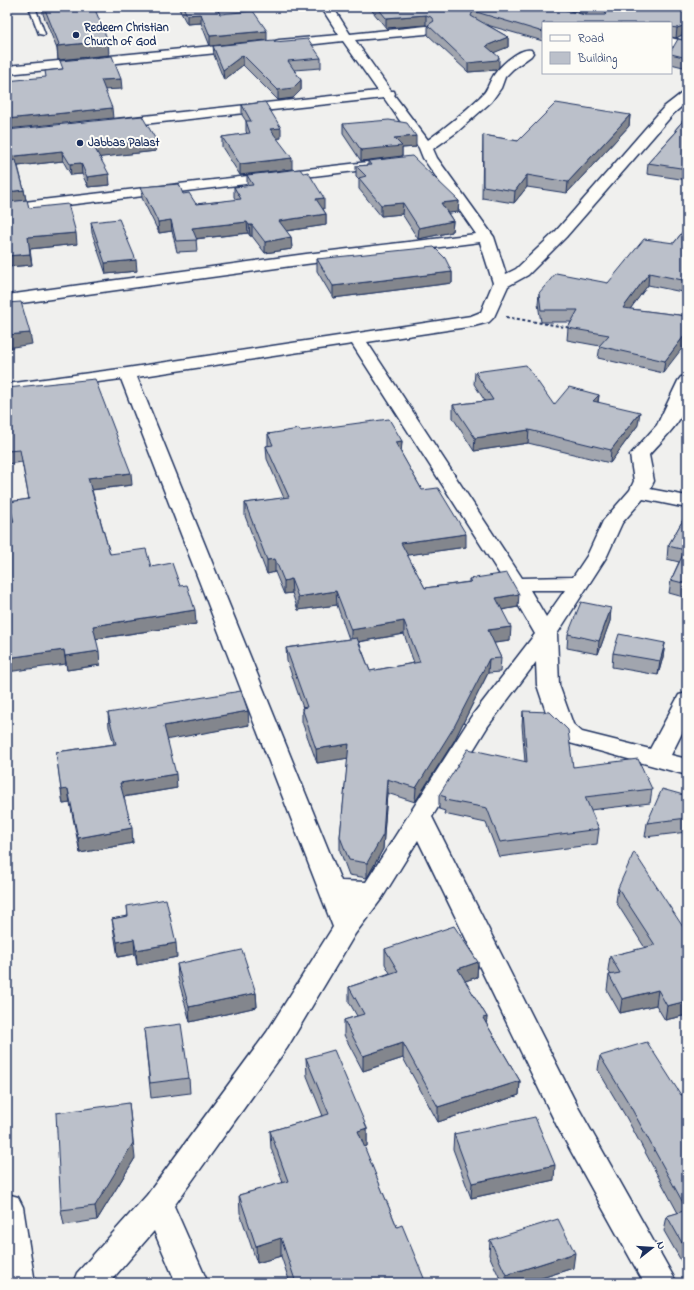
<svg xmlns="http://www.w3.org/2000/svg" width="694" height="1290" font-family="'Indie Flower',sans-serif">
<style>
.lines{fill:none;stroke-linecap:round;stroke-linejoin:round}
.lane-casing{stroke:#1b2f5e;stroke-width:3}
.street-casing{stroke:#1b2f5e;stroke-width:3}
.path{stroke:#1b2f5e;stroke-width:2;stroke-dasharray:3 2.5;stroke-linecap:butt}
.lane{fill:#fdfcf7;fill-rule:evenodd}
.street{fill:#fdfcf7;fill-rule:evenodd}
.wall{fill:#a1a5ae;stroke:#1b2f5e;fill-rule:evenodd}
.shaded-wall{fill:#83868d;stroke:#1b2f5e}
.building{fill:#bbc0ca;stroke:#1b2f5e}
.poi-dot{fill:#1b2f5e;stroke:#fdfcf7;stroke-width:1.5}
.labels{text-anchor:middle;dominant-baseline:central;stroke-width:4;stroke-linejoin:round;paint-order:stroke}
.far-poi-label{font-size:12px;font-weight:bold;fill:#1b2f5e;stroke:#fdfcf7;text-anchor:start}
</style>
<rect width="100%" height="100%" fill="#f0f0ee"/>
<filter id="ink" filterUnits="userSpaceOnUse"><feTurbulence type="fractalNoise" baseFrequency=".025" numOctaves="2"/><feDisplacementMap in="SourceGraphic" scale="8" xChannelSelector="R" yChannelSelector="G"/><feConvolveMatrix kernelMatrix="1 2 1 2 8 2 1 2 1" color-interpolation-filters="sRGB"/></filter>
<g filter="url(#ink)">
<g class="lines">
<defs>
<path id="lane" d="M29 7H35L45 34 44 35 39 34Z"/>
<path id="street" d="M321 7H333L350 34 426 26 430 28 432 30 430 32 426 34 355 40 391 91H394L395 94 394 95 428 140C446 127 463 113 480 97 488 90 487 87 491 80 496 69 519 47 531 50L533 53 531 56 513 69 505 77 501 88 491 102 457 132 433 149 437 158 494 237 506 274 516 269 556 231 664 107 682 93 687 92V102L674 113 566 237 528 275 508 286 494 317 489 322 474 326 367 342 522 578 573 577 587 556 603 521 630 490 634 481 630 455 657 425 678 381 681 377 687 376C687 384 688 393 687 401 684 421 661 441 649 455L654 481 650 489 687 496V508L643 499 622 523 607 556 557 634 559 685 573 724 582 732 650 749 679 695 687 693V723L671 755 687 759V775L566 742 551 727 537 685 536 662 488 726 432 817 579 1109 677 1283H644L557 1126 418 840 382 898 355 934 287 1048 174 1206 208 1283H176L154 1231 109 1283H73L77 1273 147 1195 267 1032 333 927 121 379 7 394V384L127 368 471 316 481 312 493 283 480 242 306 264 7 305V295L306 254 476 234 423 158 419 148 384 98 116 127 111 126 109 123 111 120 116 119 378 91 343 41 279 48 275 47 273 44 275 41 279 40 339 35ZM352 344 506 584 535 634 471 717 366 882 341 881 137 377ZM530 590H565L546 617Z
M671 38 687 42V50L671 46Z
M243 43 247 44 249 47 247 50 7 74V66Z
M385 160 390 161 392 164 390 167 7 212V204Z
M7 1194 18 1197 23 1207 35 1283H7Z"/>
</defs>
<use href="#lane" class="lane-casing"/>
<use href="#street" class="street-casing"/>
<path class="path" d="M506 317 571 328"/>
<use href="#lane" class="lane"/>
<use href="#street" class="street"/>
</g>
<path class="wall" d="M43 7H94L109 55 58 60 57 49 43 14Z
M178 7H216L220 14 267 40 210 46 201 23 187 24Z
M369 7H555L585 15H587L557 7H687V41L682 39V35L676 38 671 37V23H543V41L487 25 508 37V47L494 52 499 67 496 70 468 72 428 35V26L426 25 386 28Z
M687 41V68L671 64V51Z
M275 42 321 58V68L294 70 301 80V90L293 98 278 100 243 65 224 80 214 55 213 46Z
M242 105 281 138H277L292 169 240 175 222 147V137L247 134 246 131V121L242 115Z
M630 115 629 126 567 193 527 187 514 203 482 198 483 135 518 141Z
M687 116V180L647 174 648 163 675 133V130Z
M343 124 416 147 402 148V156L361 161 343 134Z
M7 130 156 151 100 157 110 185 88 187 82 174 71 175 63 161 18 166 24 190 26 200 29 208 77 244 30 249 32 265 7 267Z
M368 161 459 201 458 212 448 213 453 221 452 232 418 239 402 214 381 216 359 189V180L356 177V166L368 165Z
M247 175 324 209H323L326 214V225L286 231 291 237 292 249 265 253 252 236H250L248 233 196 239 197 251 177 252 172 231 159 233 142 198 141 187 183 194 196 204 236 200 234 197V187L247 186Z
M91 222 137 271 106 274 92 233Z
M687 226V293L648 285 630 309 687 316 663 373 598 358 600 346 567 340 568 328 571 322H541L538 304 539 293 608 283 674 243Z
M317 259 452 272V283L333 298 317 271Z
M475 372 554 405 599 395 598 403 638 425 610 463 528 443 474 451 453 418V405L485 401 474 384Z
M7 388 132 485 92 490 110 554 151 567 196 624 96 639 100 665 67 670 66 664 12 523 11 515 9 502 29 499 22 462 7 464Z
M300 431 402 441 401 453 422 490 466 547 407 555 425 588 469 582V579L518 607 502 610 510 641 494 643 501 658 500 672 488 673 454 741 415 802 387 793 383 849 367 878 349 875 340 851V837L348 758 317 763 302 722V708H303L287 661 286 648 349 639 337 605 298 610 292 593 284 594 275 572 267 574 245 516V503L284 498 267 459 266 446H268V434ZM404 634 414 663 370 671 359 642Z
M687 513V598L669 593 671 580 679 562 667 559 668 546Z
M611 608 610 621 598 654 567 648 568 634Z
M665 643 663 657 658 675 612 667 613 653Z
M523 711 573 767 652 789 650 803 590 810 599 829 597 844 499 857 486 823 444 814 445 811 439 809V795L525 762 522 725Z
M108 713 249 725 167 739 177 788 124 797 133 843 80 853 70 803 63 804 56 752 114 744 109 727Z
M687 796V832L645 837 647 823Z
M618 888 685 930 684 932 687 936V1015L665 1020 656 1005 620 1013 607 990 609 975H611L608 970 610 956 645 948 616 902Z
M127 906 177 957 137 965 135 954 118 957 114 933 112 919 128 916Z
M385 949 478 962 477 977 465 981 487 1017 486 1023 520 1081 519 1095 438 1122 403 1058 363 1071 344 1035V1020L357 1016 349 1002V987L390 973 385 964Z
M177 964 256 993 257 1007 190 1022 178 978Z
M144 1029 189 1078 190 1093 151 1098Z
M600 1056 681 1095 687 1093V1263L683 1264 664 1231 667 1216 678 1213 626 1117 598 1070Z
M306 1058 367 1128V1146L364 1147 397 1227 426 1283H290L281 1256 257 1263 240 1213 239 1195 283 1183 271 1148 270 1131 323 1116 307 1076Z
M454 1134 554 1180 471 1198 453 1149Z
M135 1158 97 1220 64 1225 61 1210Z
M490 1240 573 1268 526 1283H502L489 1255Z"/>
<path class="shaded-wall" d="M347 7H366L347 9Z
M201 14V23L187 24V15Z
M426 15V25L386 28V18Z
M686 25 683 30 682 35 676 38 677 28Z
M267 31V40L210 46V36Z
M508 37V47L486 56V46Z
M108 41 109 55 58 60 57 46Z
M243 55V65L224 80 223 70Z
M499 57V67L496 70 468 72V63Z
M121 79 122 89 102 90 101 80Z
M301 80V90L293 98 278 100V90Z
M112 108 113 118 7 129V119Z
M630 115 629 126 567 193 568 182Z
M281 128V138L270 139V129Z
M416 136V147L402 148V156L361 161V150L394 138Z
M156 140V151L95 158 94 147Z
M62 151 63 161 9 167 7 157Z
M292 158V169L240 175V164Z
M81 163 82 174 71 175 70 164Z
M109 174 110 185 88 187 87 177Z
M527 175V187L514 203 515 191Z
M24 190 26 200 7 203V192Z
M324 198V209L316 210V199Z
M459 201 458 212 441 214V203Z
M403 203 402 214 381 216V205Z
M326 214V225L279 232V221Z
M171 220 172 231 159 233 158 222Z
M453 221 452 232 418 239 419 228Z
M247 222 248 233 193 239 192 228Z
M249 225H252V236H250Z
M76 233 77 244 29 249 28 237Z
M291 237 292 249 265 253V242Z
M30 254 32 265 7 267V256Z
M136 260 137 271 106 274 105 263Z
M452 272V283L333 298V286Z
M649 273 648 285 622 320 623 308Z
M687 332V342L663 373 665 361Z
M30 333 32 344 7 348V335Z
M599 395 597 407 593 401Z
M640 412 638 425 610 463 611 450Z
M529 430 528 443 474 451 475 438Z
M402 441 401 454 395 442Z
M131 473 132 485 90 490 88 478Z
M466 534V547L401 556V543Z
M275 559V572L267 574V560Z
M291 579 292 593 284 594V581Z
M336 591 337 605 298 610V597Z
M519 594 518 607 495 611 496 598Z
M611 608 610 621 598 654 599 641Z
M195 610 196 624 94 639 93 626Z
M404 621V634L351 643V630Z
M511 627 510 641 487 644 488 630Z
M665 643 663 657 658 675 660 661Z
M64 650 66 664 7 672V658Z
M99 651 100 665 67 670 65 656Z
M489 659 488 673 454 741 415 802 416 788Z
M248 711 249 725 165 740 164 726Z
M349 744V758L317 763 316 749Z
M176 774 177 788 122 797 120 783Z
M387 779V793L383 849 367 878V863Z
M68 789 70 803 63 804 61 790Z
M132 828 133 843 80 853 78 838Z
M134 939 135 954 118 957 117 942Z
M176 943 177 957 137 965 136 950Z
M478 962 477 977 457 984 458 969Z
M658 990 656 1005 620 1013 622 999Z
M256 993 257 1007 190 1022 189 1007Z
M687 1001V1015L665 1020 667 1006Z
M487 1017 486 1031 483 1018Z
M403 1043V1058L363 1071V1056Z
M520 1081 519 1095 438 1122V1107Z
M129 1103 135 1158 97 1220 95 1206Z
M367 1128V1146L357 1149 358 1131Z
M555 1165 554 1180 471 1198 472 1183Z
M281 1238V1256L257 1263 256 1246Z
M687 1249V1263L683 1264 686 1250Z
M575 1253 573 1268 526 1283H505L506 1275Z"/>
<path class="building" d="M44 7H94L108 41 57 46 59 44Z
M183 7H216L220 14 253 11 267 31 210 36 201 14 187 15Z
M377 7H555L585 15H605L606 14 603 10 591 7H687V31L683 30 686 25 677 28 671 27V28V23H543V32L473 11 471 16 508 37 486 46 499 57 497 60 468 63 428 25 434 21 431 17 426 15 386 18Z
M308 39 321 58 288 61 301 80 293 88 278 90 243 55 223 70 213 46 274 40 275 42Z
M678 39 687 41V58L671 54V51Z
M112 56 121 79 101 80 112 108 7 119V81L46 77 45 71 63 69 60 61Z
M265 102 281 128 270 129 292 158 240 164 222 137 250 133 246 121H251L242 105Z
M556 103 630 115 568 182 527 175 515 191 483 186V135L518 141Z
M142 116 156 140 94 147 109 174 87 177 81 163 70 164 62 151 7 157V130Z
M687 116V169L648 163 677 131 675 130Z
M389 120 407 123 416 136 394 138 402 146 361 150 343 124Z
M412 156 459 201 441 203 453 221 419 228 403 203 381 205 359 178 366 176 356 166 371 165 368 161Z
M16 160 24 190 7 192V161Z
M300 169 303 173 308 172 324 198 316 199 326 214 279 221 291 237 265 242 252 225H249L247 222 192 228 197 240 176 241 171 220 158 222 141 187 179 184 183 194 189 193 196 204 241 199 234 187 253 185 247 175Z
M27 200 29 208 68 204 76 233 28 237 30 254 7 256V202Z
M119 219 136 260 105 263 91 222Z
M687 226V281L649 273 623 308 687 316V332L665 361 599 346 609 335 568 328 578 310H541L539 293 556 273 608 283 644 239 674 243Z
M434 247 445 258 452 272 333 286 317 259Z
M21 302 30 333 7 335V303Z
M526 365 554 405 569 387 599 395 593 401 640 412 611 450 529 430 475 438 453 405 493 400 475 372Z
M95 379 131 473 88 478 110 554 146 549 151 567 172 563 180 586 187 585 195 610 93 626 99 651 65 656 64 650 7 658V523L14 522 9 502 29 499 20 450 7 451V388Z
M389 419 402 441 395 442 422 490 438 488 466 534 401 543 425 588 471 582 469 579 507 573 519 594 496 598 511 627 488 630 501 658 489 659 454 727 416 788 387 779 383 835 367 863 349 860 340 837 349 744 316 749 302 708 307 707 286 648 357 638 370 671 420 662 404 621 351 630 336 591 298 597 291 579 284 581 275 559 267 560 245 503 289 497 266 446 273 445 268 434 299 429 300 431Z
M687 513V584L671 580 685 550 668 546Z
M581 602 611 608 599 641 568 634Z
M619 634 665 643 660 661 613 653Z
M241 691 248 711 164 726 176 774 120 783 132 828 78 838 68 789 61 790 56 752 116 744 108 713Z
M523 711 550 712 568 730 573 767 638 759 652 789 585 797 599 829 500 842 487 808 445 800 446 797 439 795 468 749 527 762Z
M662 789 687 796V818L647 823Z
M634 852 685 930 683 929 687 936V1001L667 1006 658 990 622 999 609 975 620 973 610 956 655 945 618 888Z
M166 899 176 943 136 950 134 939 117 942 112 919 128 916 127 906Z
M454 926 478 962 458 969 487 1017 483 1018 520 1081 438 1107 403 1043 363 1056 344 1020 364 1014 349 987 398 971 385 949Z
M242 950 256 993 189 1007 177 964Z
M181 1024 189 1078 150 1083 144 1029Z
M647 1042 681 1095 687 1093V1210L628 1102 600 1056Z
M334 1050 367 1128 358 1131 397 1227 402 1225 426 1283H296L281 1238 256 1246 239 1195 288 1181 270 1131 329 1114 306 1058Z
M129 1103 133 1143 95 1206 61 1210 56 1113Z
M535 1117 555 1165 472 1183 454 1134Z
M687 1210V1249L686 1250 667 1216Z
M558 1219 575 1253 506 1275 490 1240Z"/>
</g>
<g class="poi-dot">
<circle cx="76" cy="35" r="4"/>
<circle cx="80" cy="143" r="4"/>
</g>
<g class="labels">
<g class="far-poi-label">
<text x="84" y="28">Redeem Christian<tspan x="84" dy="14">Church of God</tspan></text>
<text x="88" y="143">Jabbas Palast</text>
</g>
</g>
<rect width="694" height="1290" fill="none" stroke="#fdfcf7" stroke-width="24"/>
<rect x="12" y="12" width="670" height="1266" fill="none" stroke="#1b2f5e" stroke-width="1.5" filter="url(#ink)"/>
<rect x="542" y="22" width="130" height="52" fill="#fdfcf7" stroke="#a3aaba"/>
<rect x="550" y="35" width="20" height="6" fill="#fdfcf7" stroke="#a3aaba"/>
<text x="578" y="42" font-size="12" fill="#1b2f5e">Road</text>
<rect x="550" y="52" width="20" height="12" fill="#bbc0ca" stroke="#a3aaba"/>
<text x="578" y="62" font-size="12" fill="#1b2f5e">Building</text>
<g transform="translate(652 1248) rotate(73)" stroke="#fdfcf7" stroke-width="3" paint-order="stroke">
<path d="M0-3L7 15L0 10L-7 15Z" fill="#1b2f5e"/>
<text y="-6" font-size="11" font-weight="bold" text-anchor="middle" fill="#1b2f5e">N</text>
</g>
</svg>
